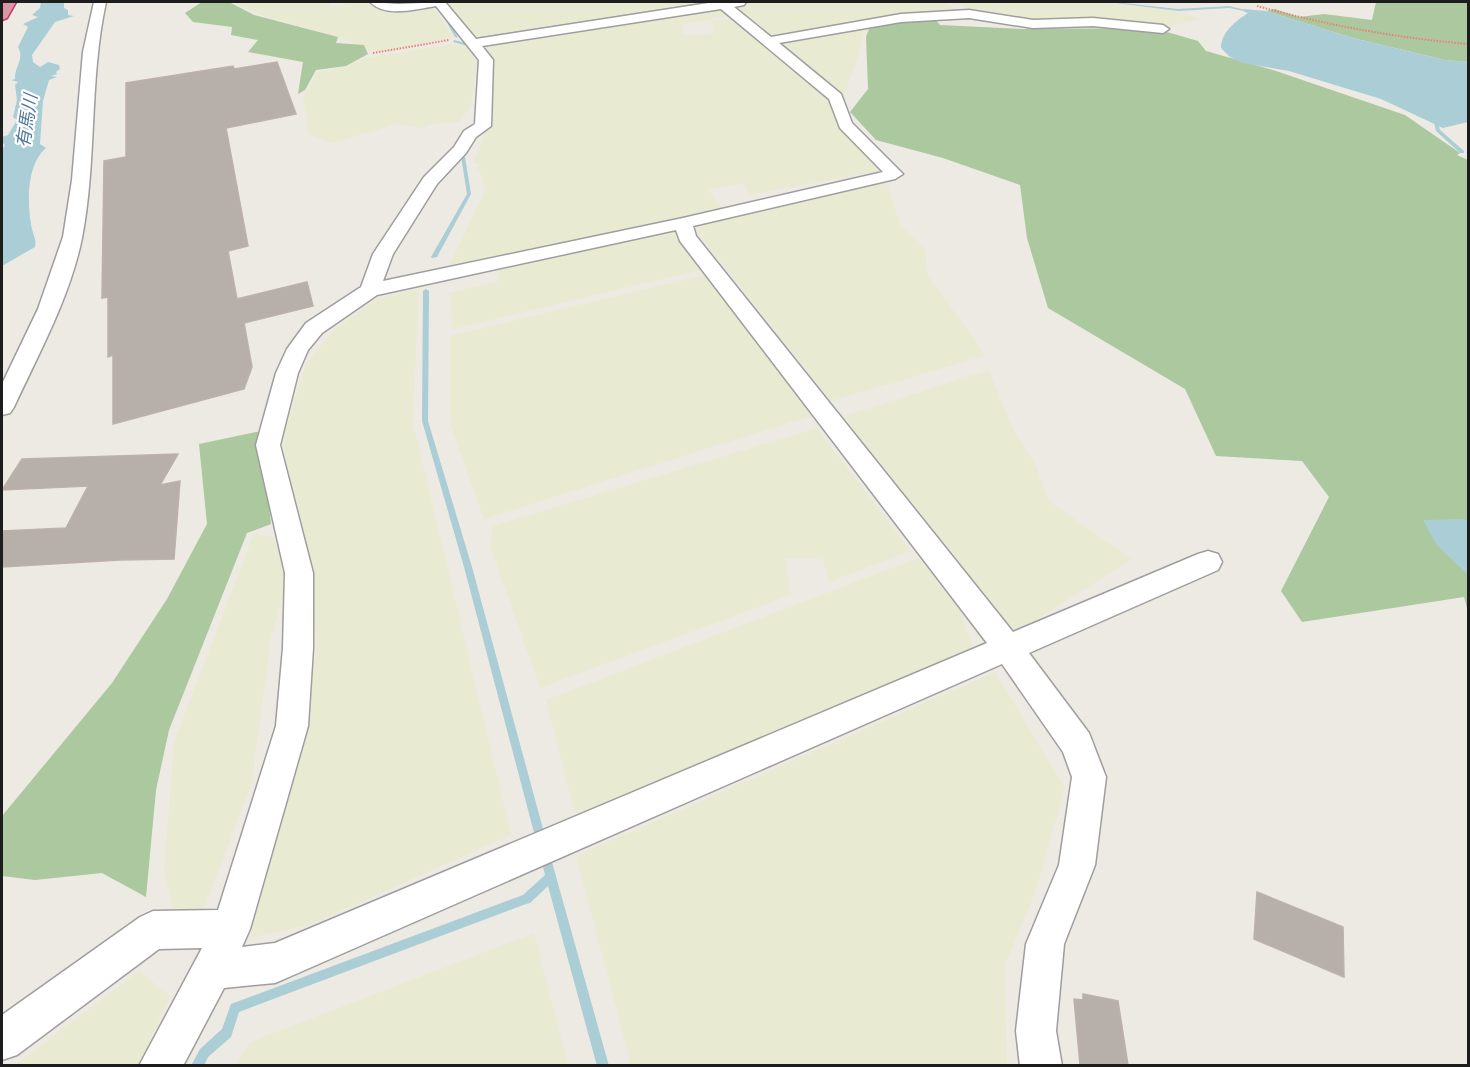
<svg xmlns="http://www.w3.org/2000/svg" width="1470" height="1067" font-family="'DM Sans','Noto Sans JP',sans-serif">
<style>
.farmland{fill:#e9ead2}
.forest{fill:#abc89e}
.water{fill:#aacdd6}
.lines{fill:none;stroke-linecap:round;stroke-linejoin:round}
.stream{fill:#aacdd6;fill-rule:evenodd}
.building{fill:#b6afaa;stroke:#bdb1a8;stroke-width:1.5}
.minor-casing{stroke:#9e9e9e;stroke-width:3}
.highway-casing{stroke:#c4386d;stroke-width:3}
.path{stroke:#e98179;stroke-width:2;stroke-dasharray:1.5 1.5;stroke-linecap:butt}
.minor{fill:#fff;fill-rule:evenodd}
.highway{fill:#dc95a4;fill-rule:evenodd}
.labels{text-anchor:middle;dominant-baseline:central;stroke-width:4.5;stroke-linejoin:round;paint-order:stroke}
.far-water-label{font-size:18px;font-style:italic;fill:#52799a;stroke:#fff}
</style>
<rect width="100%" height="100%" fill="#edeae4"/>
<path class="farmland" d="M233 2H331V7L358 2H373L375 4 432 6 454 38 385 51H369L345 39 257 14Z
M445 2H704L475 37Z
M755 2H943L962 13 773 38 732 5Z
M956 2H1099L1151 7 1186 14 1200 19 1167 27 1095 21 1042 23 970 10Z
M719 8 729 16 682 25 683 35 714 34 711 21 730 19 832 100 836 124 879 171 749 195 744 184 708 189 722 208 456 268 449 266 485 191 480 172 476 168 481 164 474 163V161L490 120 493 58 481 46Z
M865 27 857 61 843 97 776 43Z
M451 44 464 45 477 62 471 106 459 122 432 124 423 128 398 124 331 143 309 134 303 97 318 72 344 67 365 58Z
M882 182 888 186 900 224 925 248 928 276 974 338 984 356 831 401 695 229 701 222Z
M675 231 704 269 453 329 449 293 499 281 496 270Z
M709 274 811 416 484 519 450 424V336Z
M419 289 413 422 511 835 309 925 250 938 299 747 317 644 306 552 282 441 306 364 334 330 377 298Z
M989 370 1014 431 1035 463 1046 495 1053 504 1132 559 1022 629 1001 625 881 472 845 416Z
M817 428 911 551 829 582 822 558 785 559 791 595 540 688 490 546 493 526Z
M254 533 273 537 288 579 271 638 252 782 205 907 173 911 164 869 174 742Z
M918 558 959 608 973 647 599 811 574 810 546 700Z
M995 672 1065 788 1035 893 1005 966 1007 1065H631L576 856Z
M534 933 568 1065H235L250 1042Z
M139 971 170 996 139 1065H15Z"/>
<path class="forest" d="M202 2H229L254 15 338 37 336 43 364 45 368 54 346 66 316 70 305 90 298 94 303 62 248 52 258 40 231 35 232 27 193 22 185 13Z
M1376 2H1468V62L1445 60 1353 38 1266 11 1275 9 1299 17 1324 14 1372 20Z
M936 20 940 25 1022 29 1153 28 1198 41 1206 51 1276 71 1405 115 1460 153 1457 155 1468 160V612L1464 597 1302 622 1281 591 1329 497 1302 461 1216 456 1185 389 1048 308 1027 238 1020 185 943 158 876 140 850 112 868 89 866 37 870 26Z
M261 431 271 524 247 533 169 730 156 790 146 897 102 873 35 880 2 876V816L112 683 167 599 207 524 199 444Z"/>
<path class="water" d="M41 2H64V8L68 10V15L74 16 55 22 32 55 33 62 40 67 48 62 59 65 60 69 56 72 57 74 51 76 57 77 49 80 43 101 40 144 46 148C27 164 27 201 31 224 32 233 37 239 35 247L2 266V150L5 145 2 142V137L8 135 17 120 13 117 17 100 15 85 18 82 11 80 15 79C14 67 25 59 18 47L28 27 23 24 38 17 32 15 40 8Z
M1244 9 1266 11 1353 38 1445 60 1468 62V122L1443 128 1381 99 1289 71 1243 63 1230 57 1221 48C1221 32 1236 21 1248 13L1243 11Z
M1462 519 1468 520V575L1436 544 1423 520Z"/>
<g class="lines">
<path class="stream" d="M707 2H712L481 39 471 43 469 42 480 37Z
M1108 2H1114L1178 9 1229 6 1246 10 1244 11 1229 8 1178 11Z
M440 10 443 11 458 38 455 37Z
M454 40 470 44 475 49 472 50 468 46 453 42Z
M1434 123H1438L1440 130 1464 151V153H1460L1436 131Z
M461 156 465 157 471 194 437 257 432 258 431 257 467 194Z
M426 289 429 291 428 421 472 567 546 840 544 843 541 845 538 843 536 840 464 567 422 421 423 291Z
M545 850 549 851 550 855 609 1066H597L548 886 530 903 526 904 239 1012 231 1037 208 1057 204 1066H191L200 1049 222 1029 231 1004 523 895 545 875 540 855 541 851Z"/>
</g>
<path class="building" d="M277 62 296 114 226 128 248 246 228 251 237 299 307 282 313 306 244 323 252 367 244 389 113 424V355L108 357V297L102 298 104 161 126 157V83L233 66 234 69Z
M178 454 160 485 180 481 174 559 120 560 2 567V531L66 528 88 486 2 490 22 459Z
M1257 892 1343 927 1344 977 1254 939Z
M1083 994 1118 1001 1128 1065H1080L1074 999 1083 1000Z"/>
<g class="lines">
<defs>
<path id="minor" d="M94 2H106C89 80 97 160 82 238 70 297 39 353 14 407L10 413 2 415V384L38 309 63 237 72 180 83 52Z
M370 2 398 4 445 2 476 39 715 2H746L744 5 734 7 771 37 901 14 969 10 1033 20 1093 18 1163 25 1169 29 1163 33 1093 26 1033 28 969 18 901 22 779 43 841 94 852 123 903 174 895 179 693 226 696 236 1013 632 1198 554 1208 551 1218 554 1222 562 1218 570 1029 653 1089 733 1106 777 1095 865 1064 944 1056 1031 1062 1066H1020L1016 1031 1026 944 1059 865 1072 777 1063 752 1002 664 289 977 275 983 224 988 183 1066H139L202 948 159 949 17 1055 2 1060V1015L140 917 153 911 218 910 276 726 283 648 285 573 256 445 276 373 287 349 306 323 361 287 373 254 424 177 454 147 464 131 475 124 479 60 436 6C416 9 386 18 370 2ZM721 9 829 99 840 128 883 172 683 218 383 281 393 254 437 184 466 153 476 137 491 126 493 60 482 46ZM676 230 680 241 987 643 275 943 242 947 250 929 308 726 313 648V573L280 445 298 373 308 350 322 333 377 295Z"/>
<path id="highway" d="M2 2H16L7 18 2 20Z"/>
</defs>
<use href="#minor" class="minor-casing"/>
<use href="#highway" class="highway-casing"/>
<path class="path" d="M1257 6C1326 25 1397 38 1468 44
M373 53 449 40"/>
<use href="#minor" class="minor"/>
<use href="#highway" class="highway"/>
</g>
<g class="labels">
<g class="far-water-label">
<text transform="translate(27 121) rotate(-81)">有馬川</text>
</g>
</g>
<rect width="1470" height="1067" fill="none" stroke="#1d1d1d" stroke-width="6"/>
</svg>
